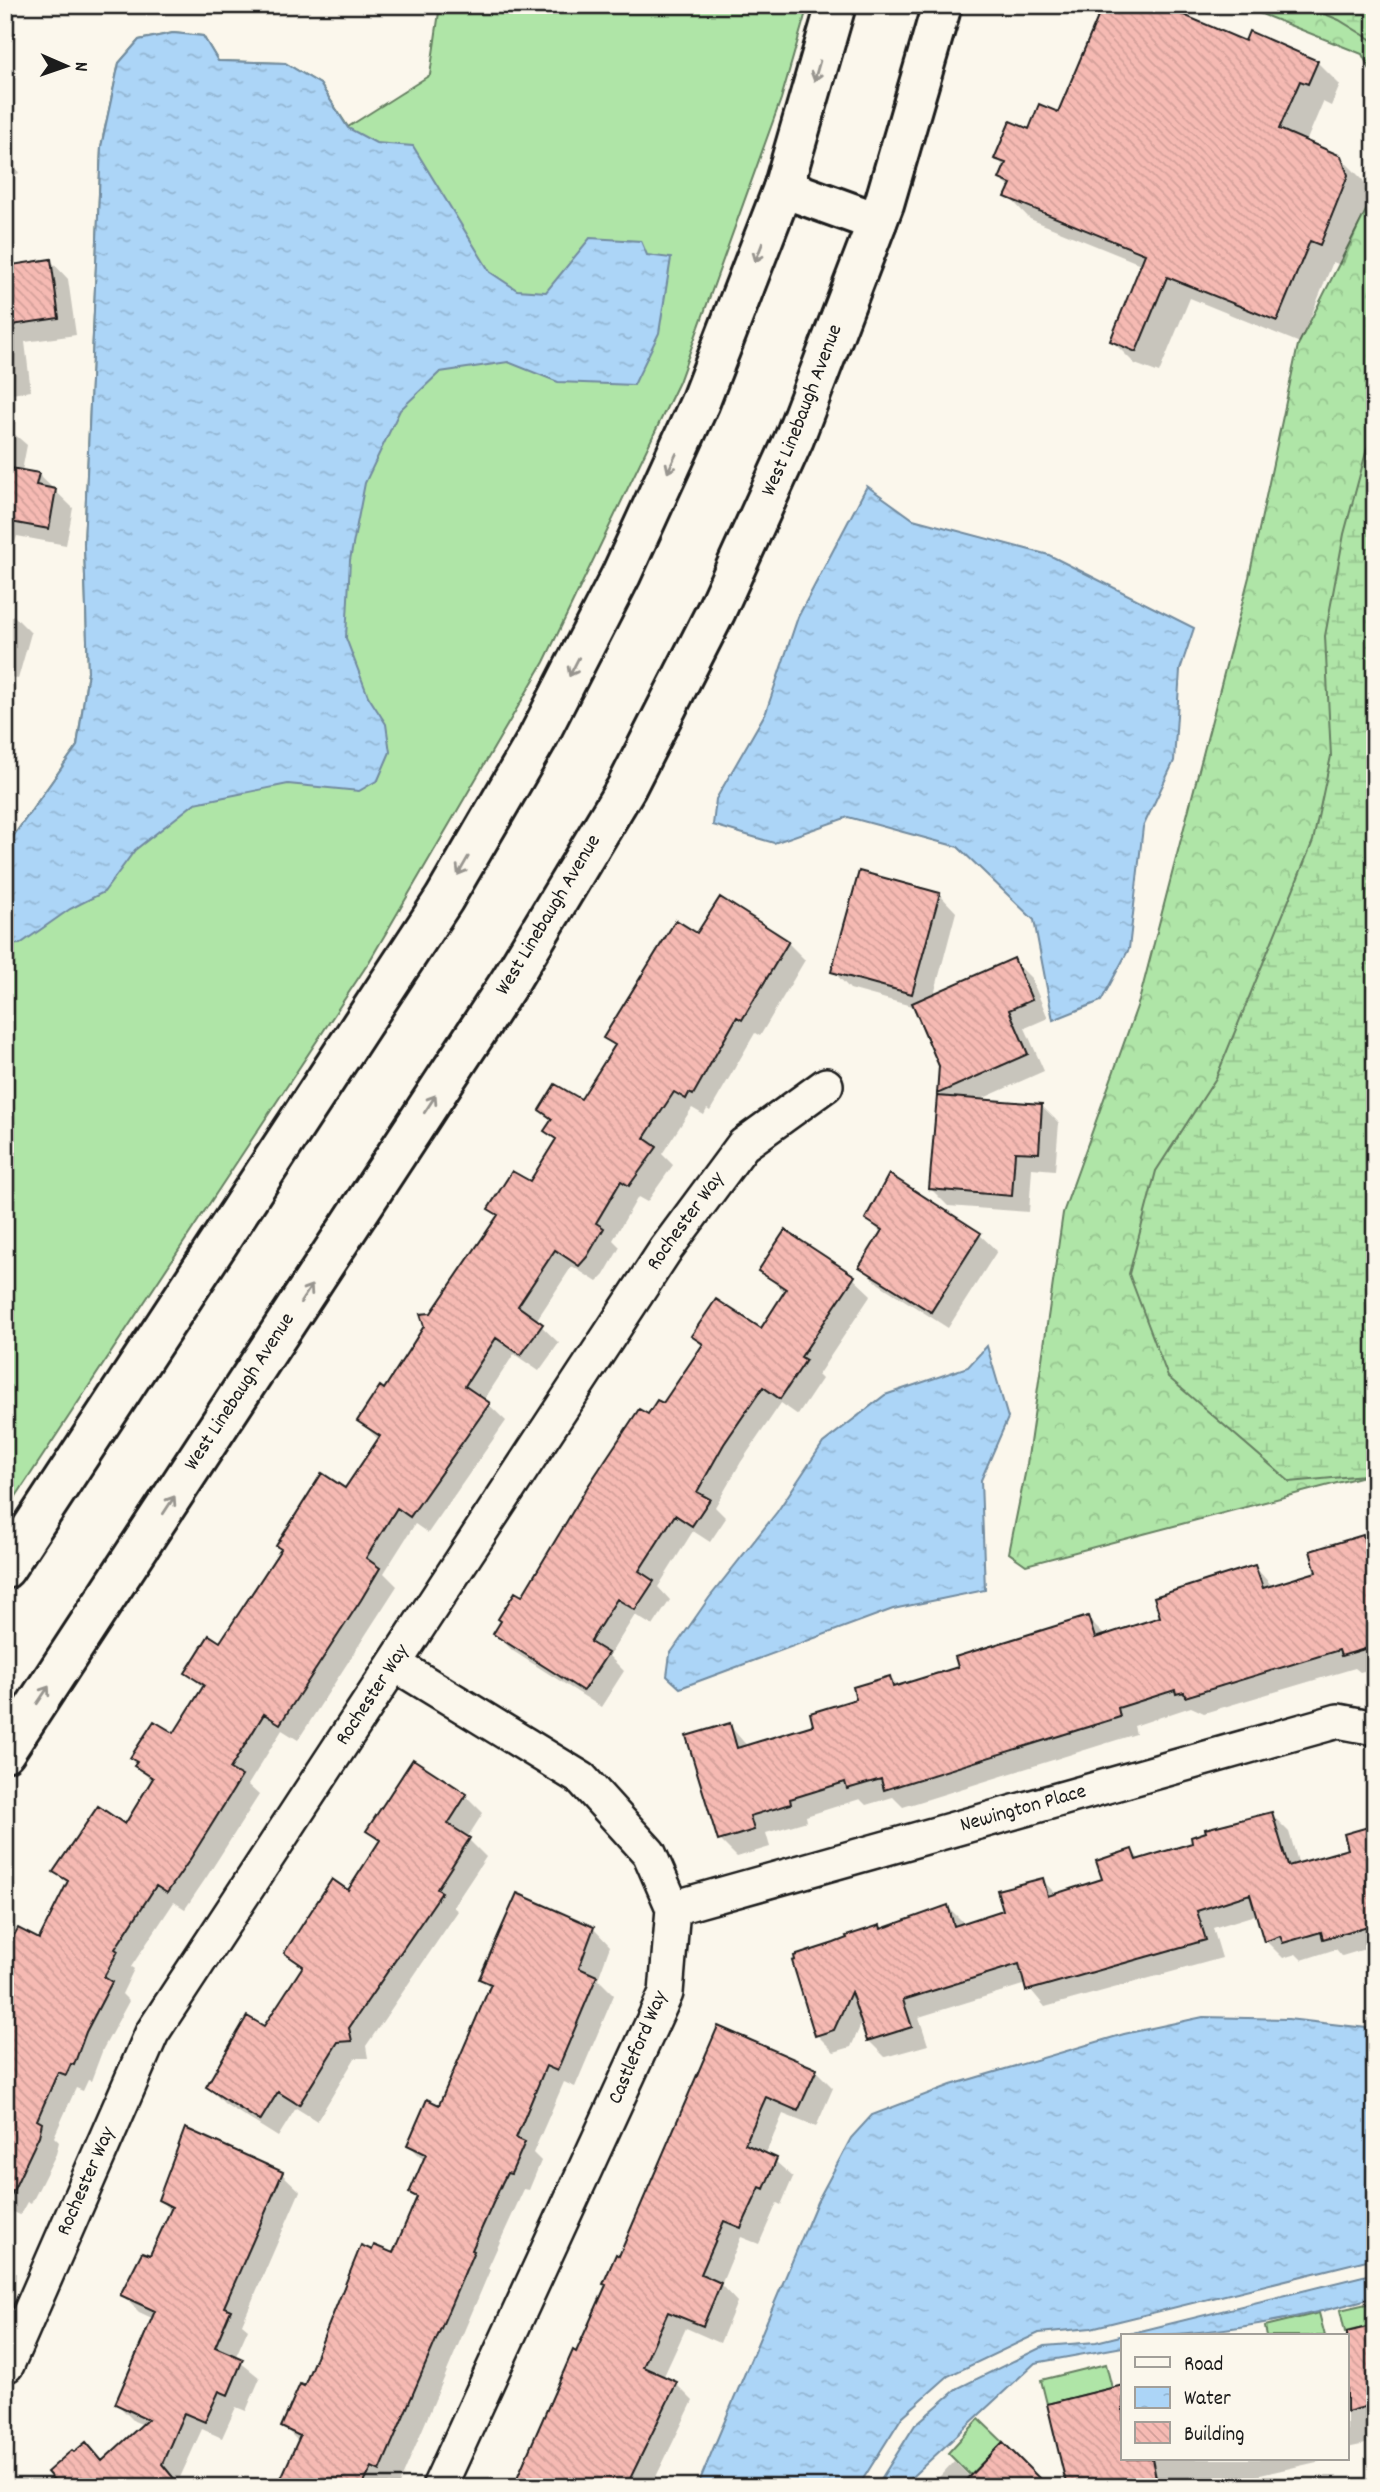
<svg xmlns="http://www.w3.org/2000/svg" width="1380" height="2492" font-family="Dekko,sans-serif">
<style>
.grass{fill:#afe5a7;stroke:#668062;stroke-width:2}
.forest{fill:url(#forest-crowns);stroke:#668062;stroke-width:2}
.wetland{fill:url(#wetland-marsh);stroke:#668062;stroke-width:2}
.water{fill:url(#water-ripples);stroke:#728b9f;stroke-width:2}
.shadow{fill:#0003}
.building{fill:url(#building-back-hatch);stroke:#1c1c1c;stroke-width:2}
.lines{fill:none;stroke-linecap:round;stroke-linejoin:round}
.street-casing{stroke:#1c1c1c;stroke-width:38}
.secondary-casing{stroke:#1c1c1c;stroke-width:44}
.street{stroke:#fbf7ec;stroke-width:33}
.secondary{stroke:#fbf7ec;stroke-width:38}
.oneway{stroke:#97948e}
.labels{text-anchor:middle;dominant-baseline:central;stroke-width:5;stroke-linejoin:round;paint-order:stroke}
.street-label{font-size:21px;fill:#1c1c1c;stroke:#fbf7ec}
</style>
<defs>
<pattern id="forest-crowns" width="20" height="18" patternUnits="userSpaceOnUse" patternTransform="scale(1.75)"><rect width="20" height="18" fill="#afe5a7"/><path d="M2 6a3 3 0 1 1 6 0M12 15a3 3 0 1 1 6 0" fill="none" stroke="#96c48f"/></pattern>
<pattern id="wetland-marsh" width="20" height="14" patternUnits="userSpaceOnUse" patternTransform="scale(1.75)"><rect width="20" height="14" fill="#afe5a7"/><path d="M1 5h8M5 5V1M11 12h8M15 12V8" fill="none" stroke="#96c48f"/></pattern>
<pattern id="water-ripples" width="26" height="14" patternUnits="userSpaceOnUse" patternTransform="scale(1.75)"><rect width="26" height="14" fill="#acd5f7"/><path d="M2 4q2-2 4 0t4 0M15 11q2-2 4 0t4 0" fill="none" stroke="#93b6d3"/></pattern>
<pattern id="building-back-hatch" width="6" height="6" patternUnits="userSpaceOnUse" patternTransform="scale(1.75)"><rect width="6" height="6" fill="#f6bab3"/><path d="M-1 5l2 2M0 0l6 6M5-1l2 2" fill="none" stroke="#d29f99"/></pattern>
</defs>
<rect width="100%" height="100%" fill="#fbf7ec"/>
<filter id="ink" filterUnits="userSpaceOnUse"><feTurbulence type="fractalNoise" baseFrequency=".0143" numOctaves="2"/><feDisplacementMap in="SourceGraphic" scale="14" xChannelSelector="R" yChannelSelector="G"/><feConvolveMatrix kernelMatrix="1 2 1 2 8 2 1 2 1" color-interpolation-filters="sRGB"/></filter>
<g filter="url(#ink)">
<path class="grass" d="M440 5H808L781 99 679 382 544 662 369 962 5 1513V848L77 746 88 672 84 545 101 147 119 63 139 40 173 33 203 36 218 61 285 63 320 84 348 127 430 75Z
M1375 2302V2325L1345 2332 1340 2310Z
M1319 2313 1325 2336H1267L1265 2326Z
M1106 2364 1112 2388 1047 2404 1041 2380Z
M979 2419 1003 2442 970 2475 948 2453Z"/>
<path class="forest" d="M1239 5H1375V79L1362 54Z
M1375 193V1473L1026 1565 1009 1553 1027 1464 1063 1213 1139 1001 1249 577 1298 345Z"/>
<path class="wetland" d="M1304 5H1375V42L1339 20Z
M1375 419V1474L1290 1482 1168 1377 1129 1274 1156 1171 1216 1078 1313 841 1331 756 1325 636 1344 534Z"/>
<path class="water" d="M173 33 203 36 218 61 285 63 320 84 348 128 376 143 413 146 490 272 517 290 546 292 590 238 641 241 647 255 671 258 659 333 634 385 558 382 508 362 440 372 400 410 365 483 350 560 346 638 368 696 386 724 390 752 378 780 359 791 288 784 195 803 135 850 104 892 70 909 20 944 5 945V848L77 746 88 672 84 545 101 147 119 63 139 40Z
M867 486 913 519 1049 555 1194 628 1180 670 1174 761 1143 827 1129 949 1101 1001 1053 1020 1034 920 958 847 848 817 774 843 713 825 716 799 766 712 798 617Z
M987 1346 1008 1418 981 1480 985 1590 893 1609 680 1688 667 1676 670 1654 709 1598 777 1512 823 1443 885 1395 968 1367Z
M1203 2017 1288 2019 1375 2029V2258L1091 2328 1039 2333 948 2376 902 2417 858 2487H697L817 2202 851 2138 872 2115 951 2085 1124 2034Z
M1375 2273V2297C1292 2321 1209 2336 1123 2336V2347L1035 2363 901 2487H876L915 2425 958 2388 1044 2346 1096 2342Z"/>
<path class="shadow" d="M1246 44 1317 62 1340 85 1331 106 1323 102 1306 142 1340 157 1363 180 1370 199 1343 266 1333 262 1300 343 1190 298 1159 373 1135 364 1112 341 1143 265 1030 219 1008 196 1011 189 1001 179 1006 168 997 159 1030 131 1059 114Z
M5 149 19 173 5 181Z
M5 227 10 236 5 239Z
M51 261 68 279 76 335 25 342 31 391 5 395V268Z
M5 426 27 445 22 471 38 474 73 508 66 545 17 536 5 576Z
M5 613 14 616 31 633 18 679 5 675Z
M939 894 956 912 934 995 1013 960 1031 978 1048 1018 1025 1028 1044 1071 977 1101 1042 1106 1059 1123 1055 1170 1032 1168 1029 1212 948 1206 931 1189 944 1098 939 1093 941 1066 915 1007 850 989 833 971Z
M720 900 788 943 805 960 760 1036 755 1033 710 1111 707 1109 704 1115 692 1108 662 1154 673 1165 647 1202 638 1197 613 1240 620 1247 604 1275 597 1282 572 1266 536 1321 559 1343 539 1371 514 1354 484 1400 506 1421 428 1533 415 1524 384 1573 397 1586 298 1740 282 1730 248 1785 259 1795 206 1878 185 1909 174 1902 131 1967 134 1969 122 1994 129 2001 103 2049 91 2081 88 2080 83 2091 76 2088 54 2137 59 2142 56 2154 31 2204 27 2202 20 2215 5 2208V1958L39 1941 68 1884 56 1871 125 1826 153 1782 136 1766 175 1736 204 1689 188 1673 220 1645 346 1490 379 1440 359 1421 384 1391 498 1217 491 1209 530 1184 557 1141 547 1131 552 1121 541 1110 581 1101 616 1048 606 1038 698 936Z
M867 1218 979 1234 997 1251 948 1328 879 1284 861 1267 882 1234Z
M761 1271 853 1278 871 1295 818 1375 822 1379 798 1415 781 1403 741 1462 715 1507 726 1518 710 1542 693 1531 658 1587 670 1600 653 1626 635 1615 609 1656 624 1671 601 1707 513 1651 496 1634 648 1417 663 1406 703 1347 693 1336 761 1331 786 1293Z
M1362 1537 1375 1549V1668L1360 1672 1355 1668 1204 1713 1191 1707 1134 1726 1136 1734 903 1807 893 1797 866 1805 860 1799 806 1816 807 1821 766 1833 770 1847 737 1857 720 1840 729 1725 748 1747 815 1726 889 1678 899 1687 961 1668 1087 1618 1105 1636 1162 1618 1255 1567 1273 1587 1318 1573Z
M466 1796 483 1813 467 1838 486 1857 453 1907 458 1911 366 2046 368 2058H355L317 2121 296 2108 278 2137 225 2104 208 2087 265 2028 303 1969 286 1953 349 1892 380 1843 369 1831Z
M1271 1814 1289 1832 1299 1865 1350 1850 1375 1829V1946L1342 1956 1336 1949 1302 1960 1296 1954 1283 1958 1266 1941 1258 1914 1213 1928 1222 1958 1045 2007 1026 1984 919 2017 928 2045 885 2057 868 2040 862 2022 851 2047 834 2052 817 2035 879 1927 883 1931 948 1907 965 1924 1005 1912 1042 1880 1057 1895 1104 1881 1132 1851 1141 1861 1195 1844Z
M593 1928 610 1946 598 1979 614 1995 575 2087 564 2082 533 2153 541 2161 529 2190 524 2189 519 2200 488 2268 490 2270 398 2487 389 2483 388 2487H279L299 2442 283 2426 305 2388 394 2255 418 2200 411 2193 425 2161 409 2145 440 2107 491 1988 481 1978Z
M719 2028 816 2071 833 2088 816 2127 783 2114 766 2153 793 2177 781 2205 777 2203 759 2244 741 2237 721 2285 737 2302 720 2343 686 2328 663 2378 676 2384 693 2401 651 2487H514L577 2354Z
M282 2174 300 2191 242 2324 248 2329 235 2358 260 2378 246 2411 236 2407 222 2438 202 2429 178 2482 182 2487H62L86 2445 103 2462 144 2425 134 2421 117 2404 154 2319 139 2312 122 2295 151 2258 172 2212 160 2200Z
M1375 2327V2442L1347 2448V2337Z
M1123 2459H1330L1225 2483 1219 2478 1181 2487H1071Z
M954 2461 970 2477 1046 2487H930Z
M41 2480 48 2487H33Z"/>
<path class="building" d="M1103 5H1160L1245 41 1249 31 1318 61 1308 84 1300 81 1279 129 1341 156 1348 175 1320 245 1310 241 1277 321 1167 277 1136 352 1110 341 1145 254 1005 197 1011 184 999 179 1006 163 994 159 1010 121 1029 129 1039 104 1058 112Z
M51 259 59 318 5 326V266Z
M5 467 39 473 36 485 56 489 49 529 5 521Z
M859 871 940 893 912 994 831 972Z
M720 897 789 941 742 1020 737 1017 693 1095 689 1093 686 1099 674 1092 644 1138 657 1147 629 1186 621 1181 596 1223 604 1228 587 1257 579 1266 555 1250 518 1306 543 1324 521 1355 496 1338 465 1386 490 1403 410 1517 397 1508 366 1558 380 1568 361 1600 280 1724 264 1714 230 1769 242 1776 189 1861 167 1893 156 1886 115 1949 118 1951 104 1977 112 1982 86 2032 74 2065 71 2064 66 2075 58 2072 37 2120 42 2123 39 2136 5 2208V1952L18 1928 39 1939 68 1881 53 1872 98 1806 125 1824 153 1778 134 1766 137 1762 130 1758 154 1721 174 1733 204 1685 185 1673 209 1635 220 1642 281 1549 276 1546 322 1473 345 1488 380 1436 357 1421 380 1386 384 1389 424 1326 420 1314 431 1313 498 1215 488 1209 512 1171 530 1181 556 1139 544 1131 552 1119 539 1110 555 1084 581 1099 615 1045 603 1038 676 920 697 933Z
M1014 958 1032 1000 1009 1010 1028 1054 937 1094 939 1066 912 1003Z
M937 1096 1042 1104 1039 1153 1015 1152 1012 1196 929 1189Z
M889 1174 981 1233 931 1312 859 1267 882 1230 865 1219Z
M785 1230 855 1276 801 1357 806 1360 780 1399 763 1387 724 1444 697 1492 710 1499 692 1526 675 1515 639 1571 654 1581 635 1610 617 1599 590 1642 608 1653 583 1691 493 1634 501 1621 498 1619 515 1592 522 1596 588 1486 639 1409 648 1414 657 1400 663 1403 703 1344 691 1336 716 1299 761 1328 786 1289 758 1271Z
M1363 1535 1368 1555 1375 1553V1646L1341 1656 1339 1650 1185 1697 1184 1692 1176 1694 1175 1690 1118 1708 1120 1717 884 1790 881 1779 847 1789 845 1782 790 1799 791 1804 750 1816 754 1830 718 1841 686 1736 730 1723 737 1748 813 1725 810 1713 856 1699 853 1687 890 1676 893 1687 958 1667 955 1657 1088 1616 1095 1638 1160 1617 1154 1597 1255 1565 1263 1588 1316 1572 1310 1551Z
M413 1759 467 1794 448 1824 470 1838 437 1889 442 1892 349 2028 352 2041 338 2042 299 2105 278 2092 260 2121 206 2087 247 2016 264 2026 303 1966 284 1953 332 1879 348 1890 380 1840 366 1831Z
M1272 1812 1288 1866 1348 1849 1344 1834 1375 1825V1924L1323 1939 1321 1932 1283 1943 1280 1936 1264 1942 1250 1894 1197 1911 1206 1940 1026 1991 1019 1964 903 2000 912 2027 867 2041 851 1992 834 2030 815 2036 792 1961 795 1960 794 1956 834 1943 847 1938 846 1936 880 1925 881 1929 948 1905 954 1926 1003 1910 997 1890 1043 1878 1048 1896 1102 1879 1096 1861 1132 1849 1136 1860 1192 1843 1191 1837 1206 1832 1205 1829Z
M517 1893 594 1927 579 1968 597 1976 557 2071 546 2066 516 2138 525 2142 511 2174 507 2173 502 2183 472 2250 474 2251 380 2471 372 2467 362 2487H277L300 2436 281 2427 300 2384 304 2386 361 2245 372 2250 374 2245 393 2253 417 2197 409 2193 426 2154 407 2145 427 2099 439 2105 491 1984 479 1979Z
M718 2026 817 2069 798 2111 766 2097 745 2144 777 2158 764 2189 760 2187 741 2228 724 2221 701 2274 721 2283 703 2326 668 2312 643 2367 677 2382 626 2487H513L573 2350 576 2352 606 2285 603 2284 616 2254 619 2256Z
M185 2128 283 2172 224 2307 231 2310 215 2347 243 2359 228 2395 219 2391 205 2422 184 2413 162 2464 181 2487H60L47 2472 72 2450 74 2452 86 2442 102 2461 148 2419 115 2404 155 2311 120 2295 142 2252 150 2255 172 2207 158 2200Z
M1375 2325V2404L1347 2412V2332Z
M1123 2385V2459H1152L1158 2487H1067L1047 2404Z
M1003 2442 1048 2487H959Z"/>
<g class="lines">
<defs>
<g id="street">
<path d="M396 1665 582 1779 649 1853 673 1908 666 1993 439 2487"/>
<path id="s1" d="M673 1908 1338 1721 1375 1728"/>
<path id="s2" d="M7 2365 152 2033 666 1249 743 1145 826 1085"/>
</g>
<g id="secondary">
<path d="M783 188 877 222"/>
<path d="M5 1569 444 899 537 739 621 575 700 402 783 188 836 5"/>
<path id="s3" d="M5 1752 510 981 626 788 716 611 794 439 884 204 942 5"/>
</g>
</defs>
<use href="#street" class="street-casing"/>
<use href="#secondary" class="secondary-casing"/>
<use href="#street" class="street"/>
<use href="#secondary" class="secondary"/>
</g>
<defs><path id="oneway-shaft" d="M-6 0H5M1.5-3L5.5 0L1.5 3" fill="none" stroke-width="1.6" stroke-linecap="round" stroke-linejoin="round" transform="scale(1.75)"/></defs>
<g class="oneway">
<use href="#oneway-shaft" transform="translate(817 71) rotate(106)"/>
<use href="#oneway-shaft" transform="translate(759 252) rotate(111)"/>
<use href="#oneway-shaft" transform="translate(672 463) rotate(115)"/>
<use href="#oneway-shaft" transform="translate(574 667) rotate(117)"/>
<use href="#oneway-shaft" transform="translate(463 866) rotate(120)"/>
<use href="#oneway-shaft" transform="translate(430 1104) rotate(-57)"/>
<use href="#oneway-shaft" transform="translate(306 1294) rotate(-57)"/>
<use href="#oneway-shaft" transform="translate(169 1505) rotate(-57)"/>
<use href="#oneway-shaft" transform="translate(43 1695) rotate(-56)"/>
</g>
</g>
<g class="labels">
<g class="street-label">
<text stroke="none"><textPath href="#s3" startOffset="1564">West Linebaugh Avenue</textPath></text>
<text stroke="none"><textPath href="#s3" startOffset="998">West Linebaugh Avenue</textPath></text>
<text stroke="none"><textPath href="#s2" startOffset="1334">Rochester Way</textPath></text>
<text stroke="none"><textPath href="#s3" startOffset="430">West Linebaugh Avenue</textPath></text>
<text stroke="none"><textPath href="#s2" startOffset="766">Rochester Way</textPath></text>
<text stroke="none"><textPath href="#s1" startOffset="364">Newington Place</textPath></text>
<text transform="translate(639 2048) rotate(-67)">Castleford Way</text>
<text stroke="none"><textPath href="#s2" startOffset="200">Rochester Way</textPath></text>
</g>
</g>
<rect width="1380" height="2492" fill="none" stroke="#fbf7ec" stroke-width="28"/>
<rect x="14" y="14" width="1352" height="2464" fill="none" stroke="#1c1c1c" stroke-width="2.5" filter="url(#ink)"/>
<rect x="1121" y="2334" width="228" height="126" fill="#fbf7ec" stroke="#a29f99" stroke-width="2"/>
<rect x="1135" y="2357" width="35" height="10" fill="#fbf7ec" stroke="#a29f99" stroke-width="2"/>
<text x="1184" y="2370" font-size="21" fill="#1c1c1c">Road</text>
<rect x="1135" y="2387" width="35" height="21" fill="url(#water-ripples)" stroke="#a29f99" stroke-width="2"/>
<text x="1184" y="2404" font-size="21" fill="#1c1c1c">Water</text>
<rect x="1135" y="2422" width="35" height="21" fill="url(#building-back-hatch)" stroke="#a29f99" stroke-width="2"/>
<text x="1184" y="2440" font-size="21" fill="#1c1c1c">Building</text>
<g transform="translate(66 66) rotate(92)" stroke="#fbf7ec" stroke-width="5" paint-order="stroke">
<path d="M0-5L12 26L0 18L-12 26Z" fill="#1c1c1c"/>
<text y="-10" font-size="19" font-weight="bold" text-anchor="middle" fill="#1c1c1c">N</text>
</g>
</svg>
